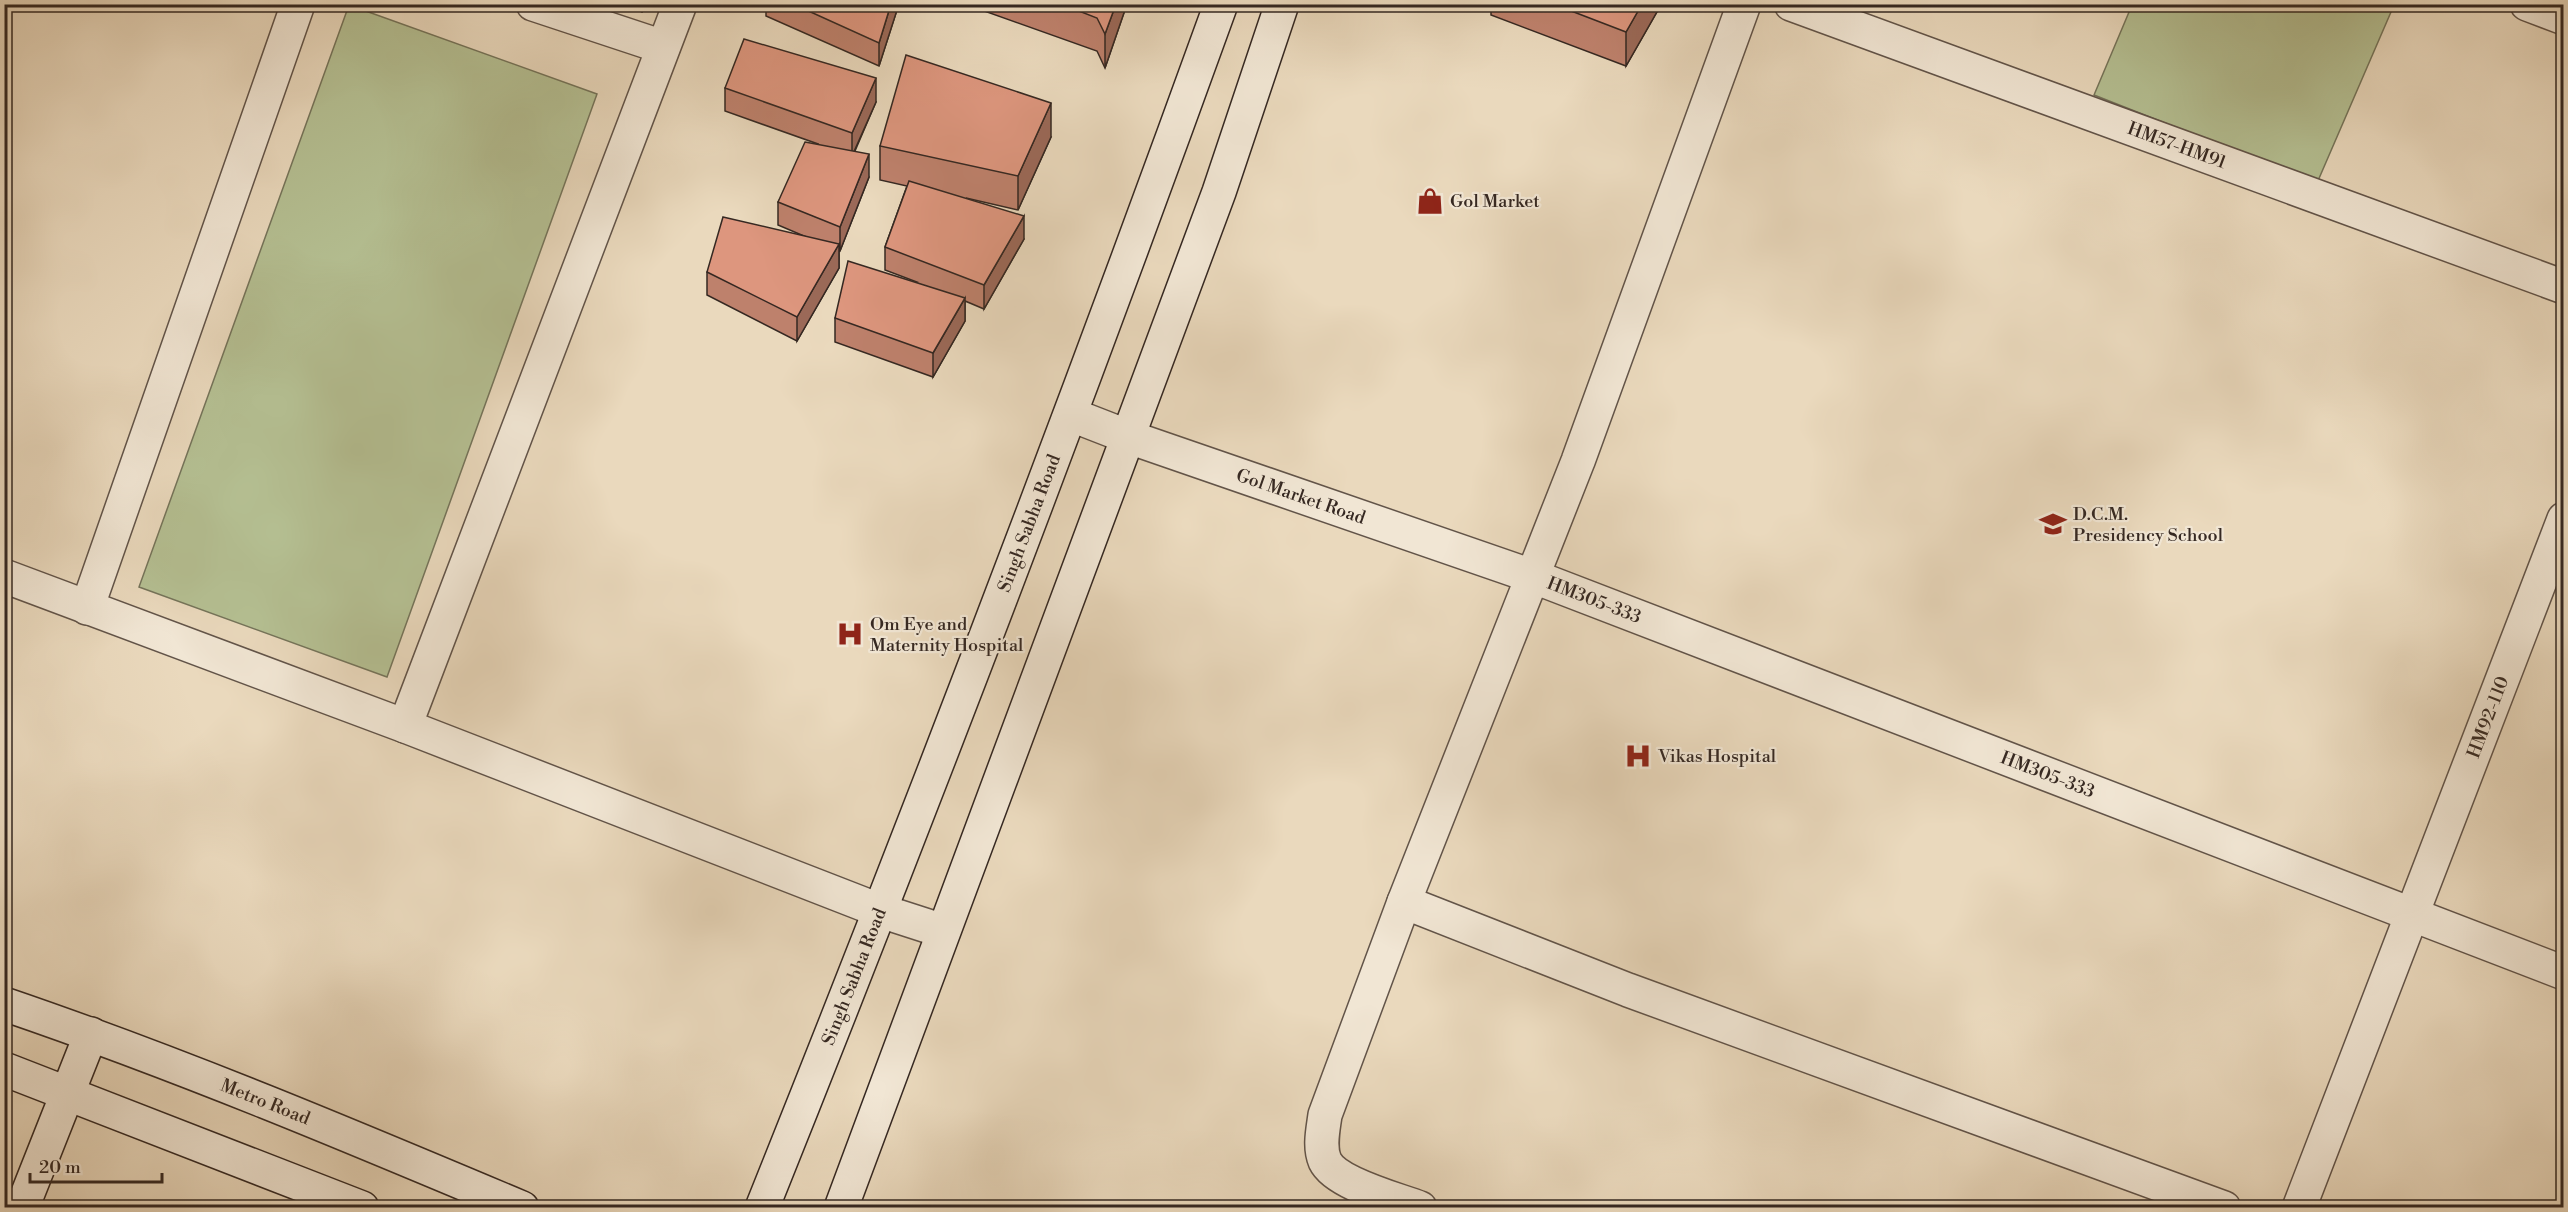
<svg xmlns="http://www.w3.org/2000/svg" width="2568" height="1212" font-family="'Libre Bodoni',serif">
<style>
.green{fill:#b5c093;stroke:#75745a;stroke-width:1.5}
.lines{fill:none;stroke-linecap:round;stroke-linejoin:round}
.street-casing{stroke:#625449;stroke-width:36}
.secondary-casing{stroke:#352822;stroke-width:36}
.street{stroke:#f1e6d4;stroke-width:33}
.secondary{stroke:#f1e6d4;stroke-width:33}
.wall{fill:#be816c;stroke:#352822;stroke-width:1.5}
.shaded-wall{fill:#9b6958;stroke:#352822;stroke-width:1.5}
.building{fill:#dd967e;stroke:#352822;stroke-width:1.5}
.labels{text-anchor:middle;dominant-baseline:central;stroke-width:4.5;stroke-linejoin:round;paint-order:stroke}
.street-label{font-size:18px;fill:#352822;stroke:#f1e6d4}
.poi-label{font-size:18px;fill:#352822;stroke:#f1e6d4;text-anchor:start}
</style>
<rect width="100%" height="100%" fill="#ead9bd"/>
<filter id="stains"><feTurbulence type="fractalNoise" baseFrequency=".00333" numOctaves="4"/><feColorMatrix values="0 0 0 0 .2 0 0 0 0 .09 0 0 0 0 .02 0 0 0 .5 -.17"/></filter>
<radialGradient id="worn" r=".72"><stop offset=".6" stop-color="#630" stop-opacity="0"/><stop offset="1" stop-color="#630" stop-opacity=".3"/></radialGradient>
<path class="green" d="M349 5 597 94 387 677 139 587Z
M2132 5H2394L2317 183 2094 95Z"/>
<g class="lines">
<defs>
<g id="street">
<path d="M533 4 663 47"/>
<path id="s1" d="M1791 4 2564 287"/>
<path d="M2527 4 2564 18"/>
<path id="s2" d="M1072 415 1126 436 1532 576 2564 973"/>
<path d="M4 576 405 726 881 911 943 931"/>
<path d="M87 608 298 4"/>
<path d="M405 726 680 4"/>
<path d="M1404 902 1628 990 2224 1208"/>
<path d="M1420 1208C1397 1199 1336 1184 1325 1161 1319 1147 1323 1130 1325 1115L1404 902 1578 461 1744 4"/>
<path id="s3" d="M2299 1208 2564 519"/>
</g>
<g id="secondary">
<path id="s4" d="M4 1004C180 1064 351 1136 522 1208"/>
<path d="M4 1069 362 1208"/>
<path d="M22 1208 91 1034"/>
<path id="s5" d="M762 1208C922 809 1075 408 1221 4"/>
<path d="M841 1208 1219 192 1282 4"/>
</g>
</defs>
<use href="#street" class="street-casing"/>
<use href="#secondary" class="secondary-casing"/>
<use href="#street" class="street"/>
<use href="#secondary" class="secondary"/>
</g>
<path class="wall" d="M625 4H646L642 12Z
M766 4H898V7L879 66 766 16Z
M973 4H1127L1105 68 1097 51 973 7Z
M1491 4H1658V10L1626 66 1491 15Z
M725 88 876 102 855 151 869 177 840 251 839 250V268L797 341 707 295V272L804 236 778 225V202L818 144 725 111Z
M1051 137 1018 210 966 198 1024 239 984 309 965 301V321L933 377 835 342V318L917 282 885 270V247L907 186 880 180V146Z"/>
<path class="shaded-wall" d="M642 4H646L642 12Z
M891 4H898V7L879 66V43Z
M1116 4H1127L1105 68V34Z
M1642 4H1658V10L1626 66V32Z
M876 78V102L852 156V133Z
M1051 103V137L1018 210V176Z
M869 154V177L840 251V227Z
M1024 216V239L984 309V285Z
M839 244V268L797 341V317Z
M965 298V321L933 377V353Z"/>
<path class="building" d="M793 4H891L879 43Z
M1061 4H1116L1105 34 1097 18Z
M1553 4H1642L1626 32Z
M744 39 876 78 852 133 725 88Z
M906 55 1051 103 1018 176 880 146Z
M805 142 869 154 840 227 778 202Z
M909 181 1024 216 984 285 885 247Z
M723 217 839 244 797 317 707 272Z
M848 261 965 298 933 353 835 318Z"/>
<defs>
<symbol id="shop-bare" viewBox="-9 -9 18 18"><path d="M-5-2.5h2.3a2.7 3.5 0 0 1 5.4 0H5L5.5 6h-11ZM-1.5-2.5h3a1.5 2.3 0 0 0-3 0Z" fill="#8f2418" stroke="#f1e6d4" stroke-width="2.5" paint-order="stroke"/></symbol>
<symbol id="school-bare" viewBox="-9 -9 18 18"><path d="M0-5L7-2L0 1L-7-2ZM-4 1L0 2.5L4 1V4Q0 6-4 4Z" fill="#8f2418" stroke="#f1e6d4" stroke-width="2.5" paint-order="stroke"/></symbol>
<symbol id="hospital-bare" viewBox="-9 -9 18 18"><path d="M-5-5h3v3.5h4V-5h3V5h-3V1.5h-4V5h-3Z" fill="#8f2418" stroke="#f1e6d4" stroke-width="2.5" paint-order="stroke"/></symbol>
</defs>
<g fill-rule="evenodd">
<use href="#shop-bare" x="1411" y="182" width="38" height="38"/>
<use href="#school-bare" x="2034" y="505" width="38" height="38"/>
<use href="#hospital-bare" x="831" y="615" width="38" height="38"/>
<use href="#hospital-bare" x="1619" y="737" width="38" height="38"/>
</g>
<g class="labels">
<g class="street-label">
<text stroke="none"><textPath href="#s1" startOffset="411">HM57-HM91</textPath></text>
<text stroke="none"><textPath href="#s2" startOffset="243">Gol Market Road</textPath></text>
<text stroke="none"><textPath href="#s5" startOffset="735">Singh Sabha Road</textPath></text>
<text stroke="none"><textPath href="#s2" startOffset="554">HM305-333</textPath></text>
<text stroke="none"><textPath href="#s3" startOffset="526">HM92-110</textPath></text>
<text stroke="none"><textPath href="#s2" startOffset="1040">HM305-333</textPath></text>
<text stroke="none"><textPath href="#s5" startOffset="249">Singh Sabha Road</textPath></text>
<text stroke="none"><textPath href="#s4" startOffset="279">Metro Road</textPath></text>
</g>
<g class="poi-label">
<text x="1450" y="201">Gol Market</text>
<text x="2073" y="514">D.C.M.<tspan x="2073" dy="21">Presidency School</tspan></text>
<text x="870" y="624">Om Eye and<tspan x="870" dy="21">Maternity Hospital</tspan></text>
<text x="1658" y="756">Vikas Hospital</text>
</g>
</g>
<rect width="2568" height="1212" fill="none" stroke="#ead9bd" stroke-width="24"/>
<rect x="6" y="6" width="2556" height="1200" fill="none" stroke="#352822" stroke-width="3"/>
<rect x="12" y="12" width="2544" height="1188" fill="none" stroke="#352822" stroke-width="1.5"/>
<path d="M30 1173v9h132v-9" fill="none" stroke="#352822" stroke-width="3"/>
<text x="39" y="1173" font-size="18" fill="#352822" stroke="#f1e6d4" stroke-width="4.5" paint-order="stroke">20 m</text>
<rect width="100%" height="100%" filter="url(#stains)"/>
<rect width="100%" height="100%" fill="url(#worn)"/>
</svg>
